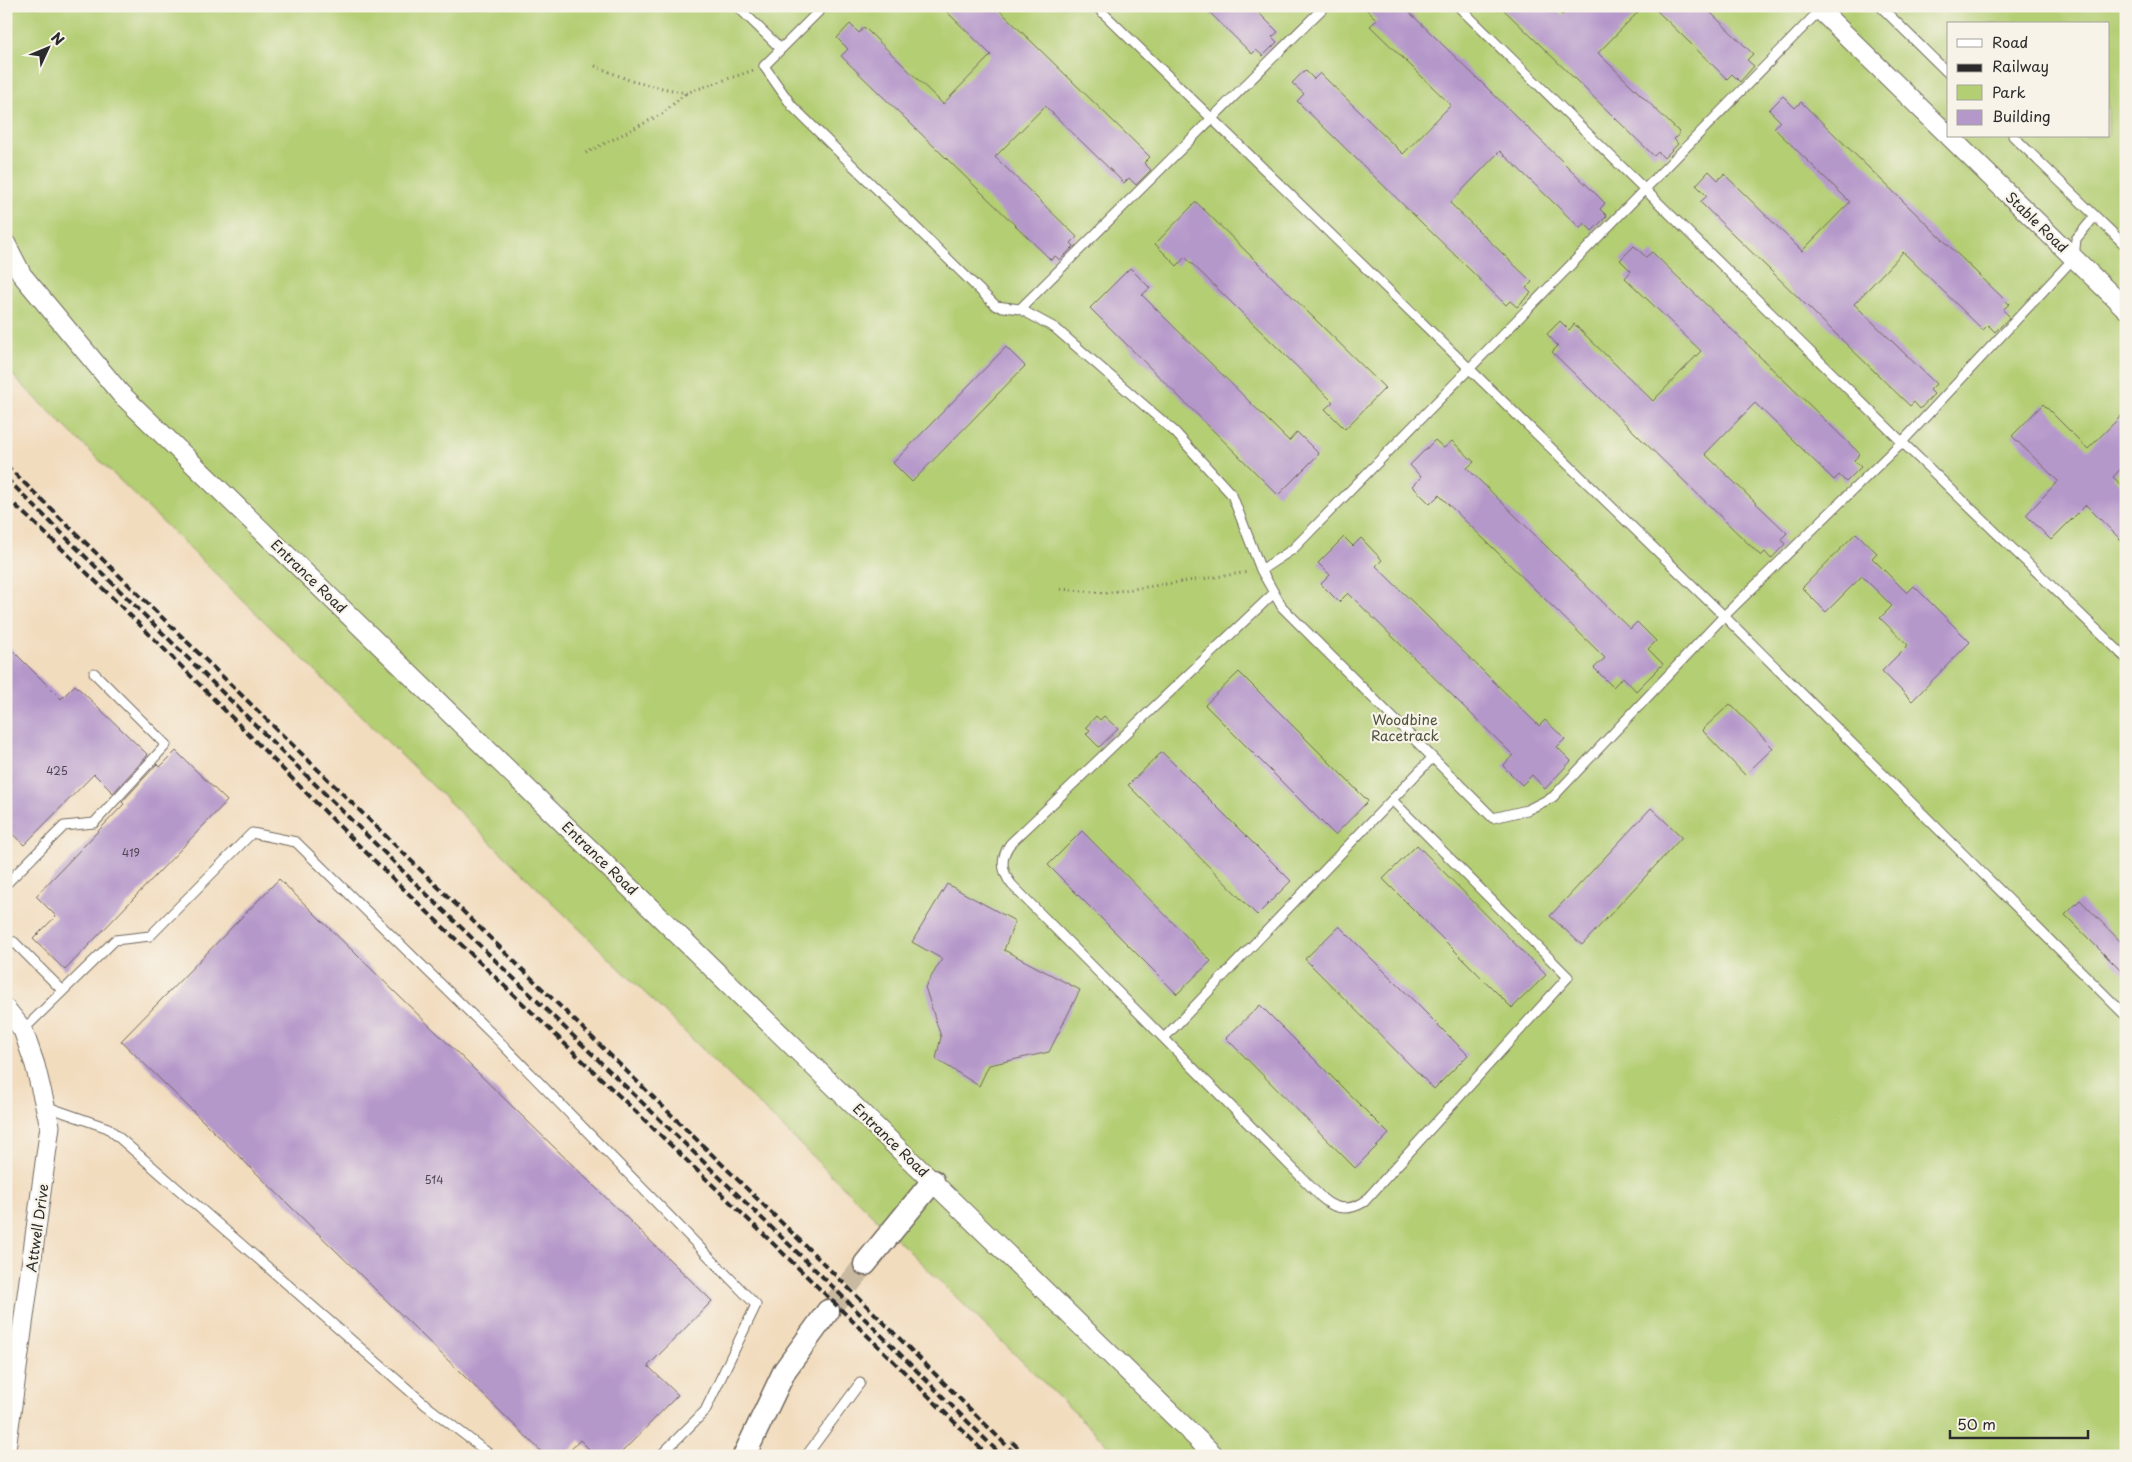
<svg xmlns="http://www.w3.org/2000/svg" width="2132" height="1462" font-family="'Playpen Sans',sans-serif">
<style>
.green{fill:#b4ce73;stroke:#707c4f;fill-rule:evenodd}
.building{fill:#b598ca}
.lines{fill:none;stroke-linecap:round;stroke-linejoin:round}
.tertiary-tunnel{stroke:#cab9a1;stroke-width:22;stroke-dasharray:22 11;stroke-linecap:butt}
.service-casing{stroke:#71695e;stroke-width:11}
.minor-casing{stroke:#71695e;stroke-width:21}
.tertiary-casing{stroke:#71695e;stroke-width:25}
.path{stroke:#71695e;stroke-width:3;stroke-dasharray:1 4;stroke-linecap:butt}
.service{stroke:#fff;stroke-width:9}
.minor{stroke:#fff;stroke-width:19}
.tertiary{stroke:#fff;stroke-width:22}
.rail{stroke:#2b2b2b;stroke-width:4;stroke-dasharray:8 4;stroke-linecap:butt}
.labels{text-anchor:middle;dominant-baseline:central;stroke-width:4.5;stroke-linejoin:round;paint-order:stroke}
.number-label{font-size:11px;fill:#4e4653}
.street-label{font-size:14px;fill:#2b2b2b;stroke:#f7f3e8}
.park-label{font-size:14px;fill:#4d543d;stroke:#f7f3e8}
</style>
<rect width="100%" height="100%" fill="#f7f3e8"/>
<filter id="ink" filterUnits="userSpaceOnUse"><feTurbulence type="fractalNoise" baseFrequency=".02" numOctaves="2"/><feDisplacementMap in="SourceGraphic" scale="10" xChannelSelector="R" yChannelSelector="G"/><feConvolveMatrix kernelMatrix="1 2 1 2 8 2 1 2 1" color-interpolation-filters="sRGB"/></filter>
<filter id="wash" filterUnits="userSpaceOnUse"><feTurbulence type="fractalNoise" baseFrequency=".0096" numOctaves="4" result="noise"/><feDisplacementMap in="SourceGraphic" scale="20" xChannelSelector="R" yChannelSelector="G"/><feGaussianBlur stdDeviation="1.12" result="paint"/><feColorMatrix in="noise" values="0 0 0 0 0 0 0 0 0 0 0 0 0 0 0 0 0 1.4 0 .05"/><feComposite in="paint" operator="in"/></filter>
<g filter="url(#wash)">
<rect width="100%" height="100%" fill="#f2dcbe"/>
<path class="green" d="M6 6H2126V1456H1119L6 369ZM1948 24H2108V136H1948Z"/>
<g id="blocks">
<path class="building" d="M941 6H995L1150 157 1144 163 1151 170 1136 185 1129 178 1124 183 1045 106 995 157 1077 237 1071 243 1074 246 1060 260 1055 256 1051 260 841 56 848 49 837 38 850 24 859 33 864 27 943 104 991 55Z
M1203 6H1252L1278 32 1272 37 1277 42 1263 56 1256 50 1252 54Z
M1363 6H1403L1605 203 1600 209 1607 216 1592 231 1584 223 1580 228 1500 151 1450 203 1532 282 1526 288 1531 293 1517 307 1510 301 1506 305 1297 101 1304 94 1292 83 1305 70 1314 79 1320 73 1403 154 1451 105 1370 26 1377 20Z
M1500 6H1553L1562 15 1571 6H1644L1598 53 1680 133 1674 139 1678 144 1664 158 1658 152 1654 156Z
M1652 6H1704L1753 54 1747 60 1754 66 1740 82 1732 74 1727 79Z
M1783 96 1795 108 1801 102 2009 304 2003 310 2010 317 1995 332 1988 325 1983 330 1903 252 1854 304 1936 384 1930 390 1934 394 1920 409 1914 402 1910 406 1700 202 1707 196 1696 185 1709 171 1718 180 1724 174 1802 251 1850 202 1774 128 1780 121 1769 110Z
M1196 202 1385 388 1345 429 1325 409 1333 402 1185 257 1177 266 1155 244Z
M1634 246 1646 257 1652 252 1860 454 1854 460 1861 467 1846 482 1839 475 1834 480 1755 403 1705 454 1787 533 1781 539 1785 544 1771 559 1765 552 1761 556 1552 352 1558 346 1547 334 1560 321 1569 330 1574 324 1653 401 1701 351 1625 278 1631 271 1620 260Z
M1130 268 1150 288 1142 295 1289 441 1297 432 1319 454 1278 495 1090 308Z
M1006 347 1025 366 912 482 893 463Z
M2043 404 2088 449 2126 411V463L2113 477 2126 489V545L2086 505 2051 540 2026 515 2058 481 2012 436Z
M1435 440 1444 448 1452 441 1474 462 1467 468 1630 629 1637 622 1656 641 1648 649 1663 664 1636 691 1623 677 1613 687 1594 668 1605 658 1439 495 1430 504 1412 486 1421 477 1410 465Z
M1856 533 1877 553 1872 558 1907 593 1914 586 1970 642 1912 701 1882 671 1908 645 1880 618 1892 606 1862 576 1826 612 1802 588Z
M1344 537 1353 546 1361 538 1382 560 1376 566 1539 726 1545 720 1565 739 1557 747 1571 761 1545 789 1532 775 1522 785 1503 766 1513 755 1348 593 1339 602 1321 584 1330 575 1318 563Z
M6 644 61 699 75 685 148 755 113 793 94 774 24 845 6 828Z
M1239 672 1368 801 1335 835 1205 705Z
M1730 704 1773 748 1745 775 1702 730Z
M1096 716 1100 720 1104 716 1118 729 1099 747 1086 734 1090 730 1086 727Z
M176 751 227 801 65 970 33 939 56 916 36 896 124 804 122 802 157 764 160 767Z
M1162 752 1291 881 1257 915 1128 785Z
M1651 808 1682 837 1582 945 1550 916Z
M1082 831 1211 961 1177 994 1048 865Z
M1417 845 1546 975 1512 1008 1383 879Z
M279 879 712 1301 648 1366 678 1395 618 1456H596L580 1440 565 1456H546L121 1041Z
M947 884 1015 921 1004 950 1080 990 1049 1052 989 1065 979 1086 936 1059 941 1037 925 987 942 959 912 942Z
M2080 900 2126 947V976L2065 915Z
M1339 926 1468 1055 1434 1089 1305 959Z
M1260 1005 1389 1134 1355 1168 1226 1038Z"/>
</g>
</g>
<g filter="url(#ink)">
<use href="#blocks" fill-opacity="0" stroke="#71695e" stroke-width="1"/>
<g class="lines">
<path class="tertiary-tunnel" d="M828 1311 865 1264"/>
<defs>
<path id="service" d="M737 6 781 49
M824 6 764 66 792 106 996 306 1020 309 1055 328 1175 432 1232 495 1261 570 1282 607 1493 818 1527 810 1553 797 1724 616 1902 442 2074 258 2076 239 2095 216
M1096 6 1724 616 2126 1016
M1458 6 1902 442 2126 658
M1880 6 1948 73
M2013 136 2126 246
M1020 309 1325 6
M1261 570 1293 549 1820 10V8
M1274 593 1010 844C1000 858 1001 871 1012 885L1322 1198C1335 1210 1349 1211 1364 1202L1568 977 1392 800
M6 884 64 826 94 823 166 745 94 673
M6 948 14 942 63 991
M23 1030 115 940 150 936 252 833 296 842 495 1037 756 1305 705 1411 660 1456
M1164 1038 1432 758
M45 1106 108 1128 427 1406 492 1456
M806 1456 860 1383"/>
<path id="minor" d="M1816 6 1948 135
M1949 136 2126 309
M6 244 22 275 120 393 1215 1456
M6 1009 23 1030 35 1065 50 1126 6 1449 7 1456"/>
<path id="tertiary" d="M865 1264 933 1181
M744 1456 785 1370 828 1311"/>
</defs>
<use href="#service" class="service-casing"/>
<use href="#minor" class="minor-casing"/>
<use href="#tertiary" class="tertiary-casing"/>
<path class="path" d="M595 66 634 82 686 93 754 70
M586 153 662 114 686 93
M1061 589 1105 593 1249 572"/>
<use href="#service" class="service"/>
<use href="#minor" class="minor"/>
<use href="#tertiary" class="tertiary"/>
<path class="rail" d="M6 465 867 1306 1017 1456
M6 478 412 880 831 1285 1002 1456
M6 497C137 616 257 746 384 870 585 1065 791 1256 988 1456
M1012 1442 1027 1456"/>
</g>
</g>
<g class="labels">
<g class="number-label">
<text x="57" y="770">425</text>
<text x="131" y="852">419</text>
<text x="434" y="1179">514</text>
</g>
<g class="street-label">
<text transform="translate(2037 222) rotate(44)">Stable Road</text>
<text transform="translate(309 576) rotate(44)">Entrance Road</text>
<text transform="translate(600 858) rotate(44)">Entrance Road</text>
<text transform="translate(891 1140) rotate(44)">Entrance Road</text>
<text transform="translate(37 1228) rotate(-82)">Attwell Drive</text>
</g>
<g class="park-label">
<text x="1405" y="719">Woodbine<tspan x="1405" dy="16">Racetrack</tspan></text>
</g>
</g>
<rect width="2132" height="1462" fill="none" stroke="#f7f3e8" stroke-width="25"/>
<rect x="1947" y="22" width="162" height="115" fill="#f7f3e8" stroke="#a5a39c"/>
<rect x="1957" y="39" width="25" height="8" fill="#ffffff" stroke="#a5a39c"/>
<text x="1992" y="48" font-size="15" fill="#2b2b2b">Road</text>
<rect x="1957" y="64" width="25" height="8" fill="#2b2b2b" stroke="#a5a39c"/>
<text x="1992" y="72" font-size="15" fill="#2b2b2b">Railway</text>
<rect x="1957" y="85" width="25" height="15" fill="#b4ce73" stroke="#a5a39c"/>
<text x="1992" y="98" font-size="15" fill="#2b2b2b">Park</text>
<rect x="1957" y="110" width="25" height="15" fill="#b598ca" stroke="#a5a39c"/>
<text x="1992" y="122" font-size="15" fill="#2b2b2b">Building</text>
<g transform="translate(48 48) rotate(46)" stroke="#f7f3e8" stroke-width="4" paint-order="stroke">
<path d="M0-4L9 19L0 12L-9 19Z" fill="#2b2b2b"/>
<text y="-8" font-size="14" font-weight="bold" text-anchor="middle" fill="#2b2b2b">N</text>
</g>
<path d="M1950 1430v8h138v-8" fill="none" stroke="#2b2b2b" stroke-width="2.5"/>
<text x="1957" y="1430" font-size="15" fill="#2b2b2b" stroke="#f7f3e8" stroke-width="4" paint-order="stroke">50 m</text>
</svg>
